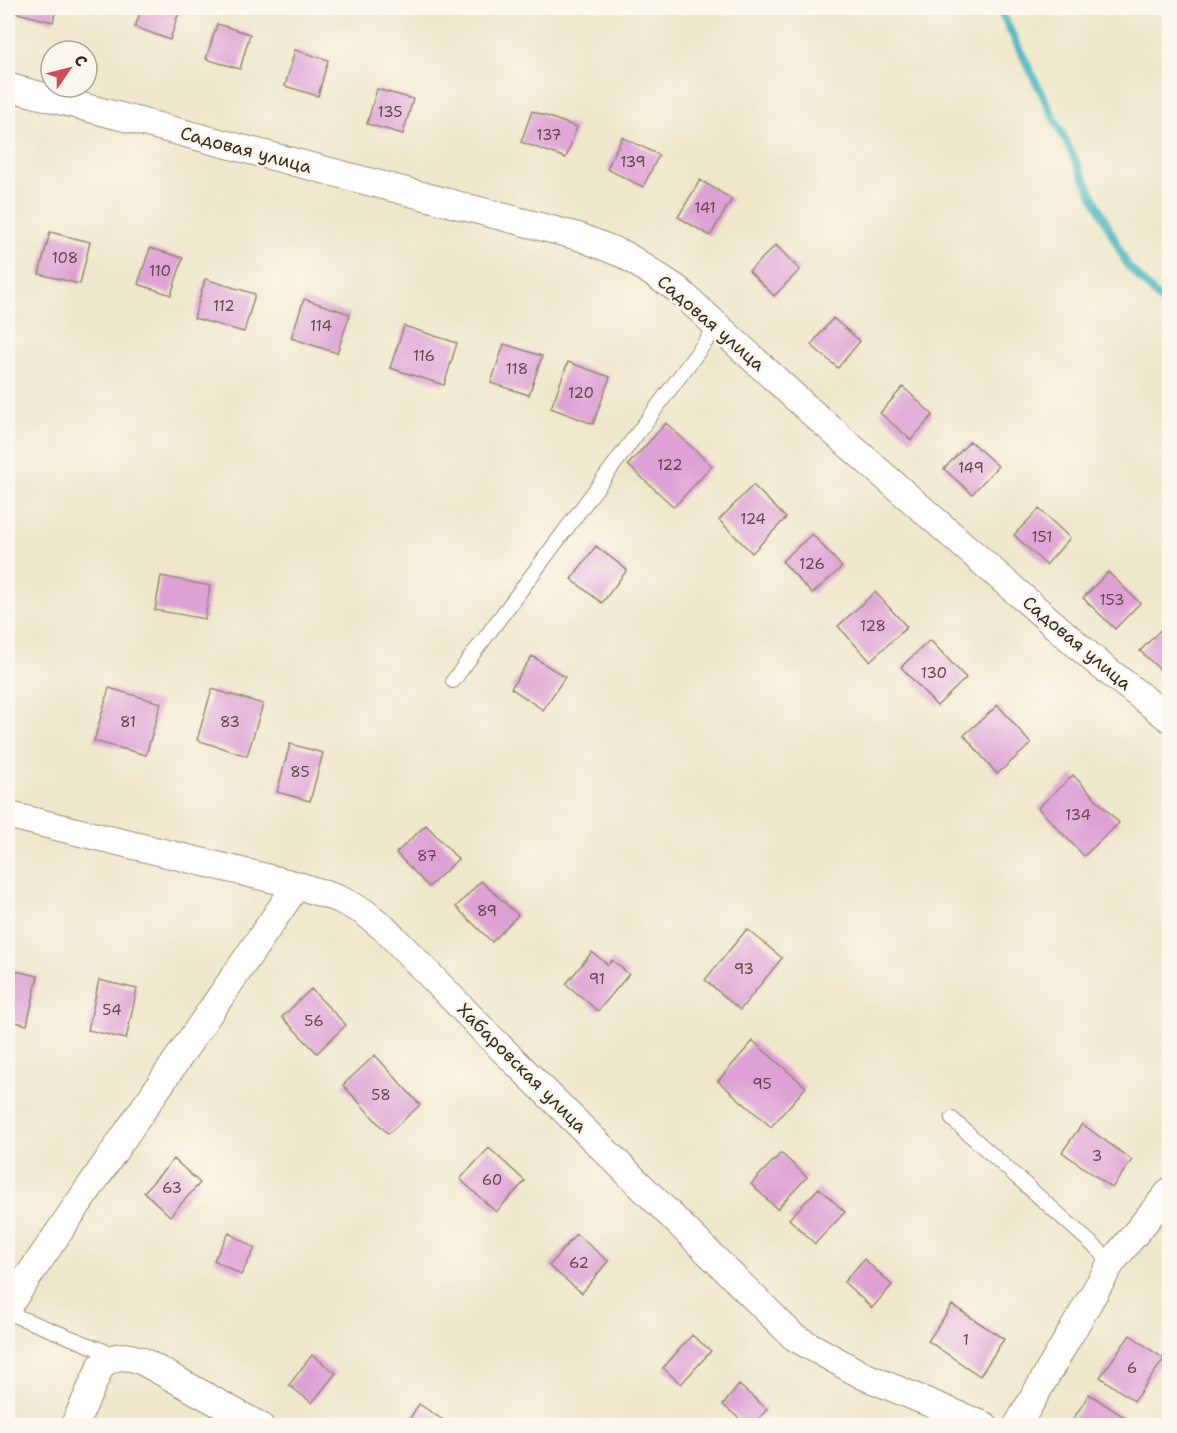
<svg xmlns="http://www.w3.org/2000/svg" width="1177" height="1433" font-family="'Shantell Sans',sans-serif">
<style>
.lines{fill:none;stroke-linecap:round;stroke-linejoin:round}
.stream{stroke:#47b6c0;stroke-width:8}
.building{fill:#dea1d5}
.service-casing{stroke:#958874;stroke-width:16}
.minor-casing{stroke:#958874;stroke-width:29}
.service{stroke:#fff;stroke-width:14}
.minor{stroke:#fff;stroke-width:27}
.labels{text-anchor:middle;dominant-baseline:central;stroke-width:5;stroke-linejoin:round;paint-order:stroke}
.number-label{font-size:15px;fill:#64484c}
.street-label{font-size:18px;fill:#3b2a1e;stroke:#fbf7ec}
</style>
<rect width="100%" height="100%" fill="#fbf7ec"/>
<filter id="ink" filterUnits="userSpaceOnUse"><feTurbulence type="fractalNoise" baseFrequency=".0167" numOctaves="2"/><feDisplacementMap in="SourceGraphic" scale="12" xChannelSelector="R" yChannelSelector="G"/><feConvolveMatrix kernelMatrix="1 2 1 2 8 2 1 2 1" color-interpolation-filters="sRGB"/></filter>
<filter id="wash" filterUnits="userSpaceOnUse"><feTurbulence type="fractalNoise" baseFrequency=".008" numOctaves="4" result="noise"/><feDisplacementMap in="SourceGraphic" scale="24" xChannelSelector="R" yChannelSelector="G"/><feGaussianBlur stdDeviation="1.35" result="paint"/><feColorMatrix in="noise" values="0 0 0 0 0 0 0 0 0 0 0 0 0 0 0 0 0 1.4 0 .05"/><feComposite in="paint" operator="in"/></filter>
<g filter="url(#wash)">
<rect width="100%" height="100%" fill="#efe7cb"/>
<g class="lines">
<path class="stream" d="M999 8 1128 266 1170 310"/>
</g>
<g id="blocks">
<path class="building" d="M19 8H56L53 22 17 13Z
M142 8 180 9 170 40 135 27Z
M217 24 250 34 240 69 206 59Z
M295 50 328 60 318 96 285 86Z
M377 89 413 99 403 134 367 124Z
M532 111 577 127 566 158 521 142Z
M622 137 659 155 643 187 607 169Z
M700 180 732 199 710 236 678 217Z
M50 232 90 242 80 284 39 274Z
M776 245 800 270 774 296 749 271Z
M150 248 183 258 171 295 138 284Z
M205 279 255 294 244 332 194 318Z
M304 299 350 314 337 353 291 338Z
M833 318 860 341 838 368 811 345Z
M404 326 457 343 444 385 390 368Z
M504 344 542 356 529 395 491 383Z
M568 362 610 377 593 424 551 408Z
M903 387 933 415 911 440 880 413Z
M666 423 712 466 674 507 628 465Z
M970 441 998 466 972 494 944 469Z
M753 485 786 518 752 553 719 520Z
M1039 509 1070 538 1046 565 1014 535Z
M812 534 842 567 812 594 782 561Z
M596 546 627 570 602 603 571 579Z
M1108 572 1140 603 1115 629 1083 598Z
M161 576 210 586 205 619 155 610Z
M875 592 907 627 870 661 838 626Z
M1170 620V679L1140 651Z
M930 640 966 678 937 706 901 667Z
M532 656 565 677 543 710 511 688Z
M109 688 161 703 146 755 94 741Z
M212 689 263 704 247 756 197 740Z
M998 705 1031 744 997 774 964 735Z
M290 744 323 753 310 801 277 792Z
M1073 775 1119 823 1084 856 1038 808Z
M426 825 458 859 429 887 396 853Z
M481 881 518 915 492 942 456 907Z
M747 929 782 958 740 1010 705 980Z
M592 952 608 965 612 960 629 974 598 1011 566 984Z
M8 969 38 976 27 1025 8 1020Z
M99 980 137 989 126 1039 88 1030Z
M311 989 346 1025 317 1053 282 1017Z
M753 1041 806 1087 771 1127 718 1081Z
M375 1055 420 1105 388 1134 343 1085Z
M1082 1124 1132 1160 1112 1188 1062 1152Z
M489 1148 525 1181 496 1212 460 1179Z
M781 1153 807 1177 777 1209 751 1184Z
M174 1159 200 1183 170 1216 144 1192Z
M819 1188 845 1212 815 1244 789 1219Z
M229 1233 255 1248 241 1275 214 1260Z
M576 1234 608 1261 582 1293 549 1266Z
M864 1259 892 1285 872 1308 844 1282Z
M952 1305 1004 1339 980 1376 928 1341Z
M692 1335 711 1351 681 1384 663 1368Z
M1130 1335 1164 1359 1134 1401 1100 1377Z
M312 1355 336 1373 312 1403 289 1385Z
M739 1385 767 1409 753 1426H748L723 1405Z
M1089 1394 1132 1422 1130 1426H1069Z
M419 1404 452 1426H405Z"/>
</g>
</g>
<g filter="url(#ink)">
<use href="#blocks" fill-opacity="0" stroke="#958874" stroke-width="1.5"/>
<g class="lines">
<defs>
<path id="service" d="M453 681 718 325
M952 1119 1112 1262
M8 1313 117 1356"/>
<path id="minor" d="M8 87 580 237 625 255 677 289 809 410 1099 664 1170 719
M8 815 297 885 339 899 364 912 385 929 490 1037 794 1337 862 1375 985 1426
M8 1306 297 885
M74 1426 101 1366C114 1354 126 1355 142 1361L260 1426
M1017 1426 1112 1262 1170 1191"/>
</defs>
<use href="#service" class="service-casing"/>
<use href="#minor" class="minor-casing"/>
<use href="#service" class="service"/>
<use href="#minor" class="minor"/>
</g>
</g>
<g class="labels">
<g class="number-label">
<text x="390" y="112">135</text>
<text x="549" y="135">137</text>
<text x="633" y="162">139</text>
<text x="705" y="208">141</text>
<text x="65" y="258">108</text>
<text x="160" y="271">110</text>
<text x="224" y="306">112</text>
<text x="321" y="326">114</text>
<text x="424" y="356">116</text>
<text x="517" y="369">118</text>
<text x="581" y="393">120</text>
<text x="670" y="465">122</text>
<text x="971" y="468">149</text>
<text x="753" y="519">124</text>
<text x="1042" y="537">151</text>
<text x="812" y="564">126</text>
<text x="1112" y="600">153</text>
<text x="873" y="626">128</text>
<text x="934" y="673">130</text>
<text x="128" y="722">81</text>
<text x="230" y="722">83</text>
<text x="300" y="772">85</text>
<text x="1078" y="815">134</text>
<text x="427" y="856">87</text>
<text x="487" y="911">89</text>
<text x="744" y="969">93</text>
<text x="597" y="979">91</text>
<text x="112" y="1010">54</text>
<text x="314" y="1021">56</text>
<text x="762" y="1084">95</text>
<text x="381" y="1095">58</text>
<text x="1097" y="1156">3</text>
<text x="492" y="1180">60</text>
<text x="172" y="1188">63</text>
<text x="579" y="1263">62</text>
<text x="966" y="1340">1</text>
<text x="1132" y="1368">6</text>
</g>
<g class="street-label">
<text transform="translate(246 150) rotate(15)">Садовая улица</text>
<text transform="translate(711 323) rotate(41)">Садовая улица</text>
<text transform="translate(1077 643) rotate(40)">Садовая улица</text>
<text transform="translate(522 1068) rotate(45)">Хабаровская улица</text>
</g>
</g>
<rect width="1177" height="1433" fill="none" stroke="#fbf7ec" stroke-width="30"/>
<g transform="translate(69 69) rotate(55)"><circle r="28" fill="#fbf7ec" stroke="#aea59a" stroke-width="1.5"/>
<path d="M0-4.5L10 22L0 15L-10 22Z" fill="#d1495b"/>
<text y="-9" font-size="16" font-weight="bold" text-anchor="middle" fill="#3b2a1e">С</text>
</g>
</svg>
